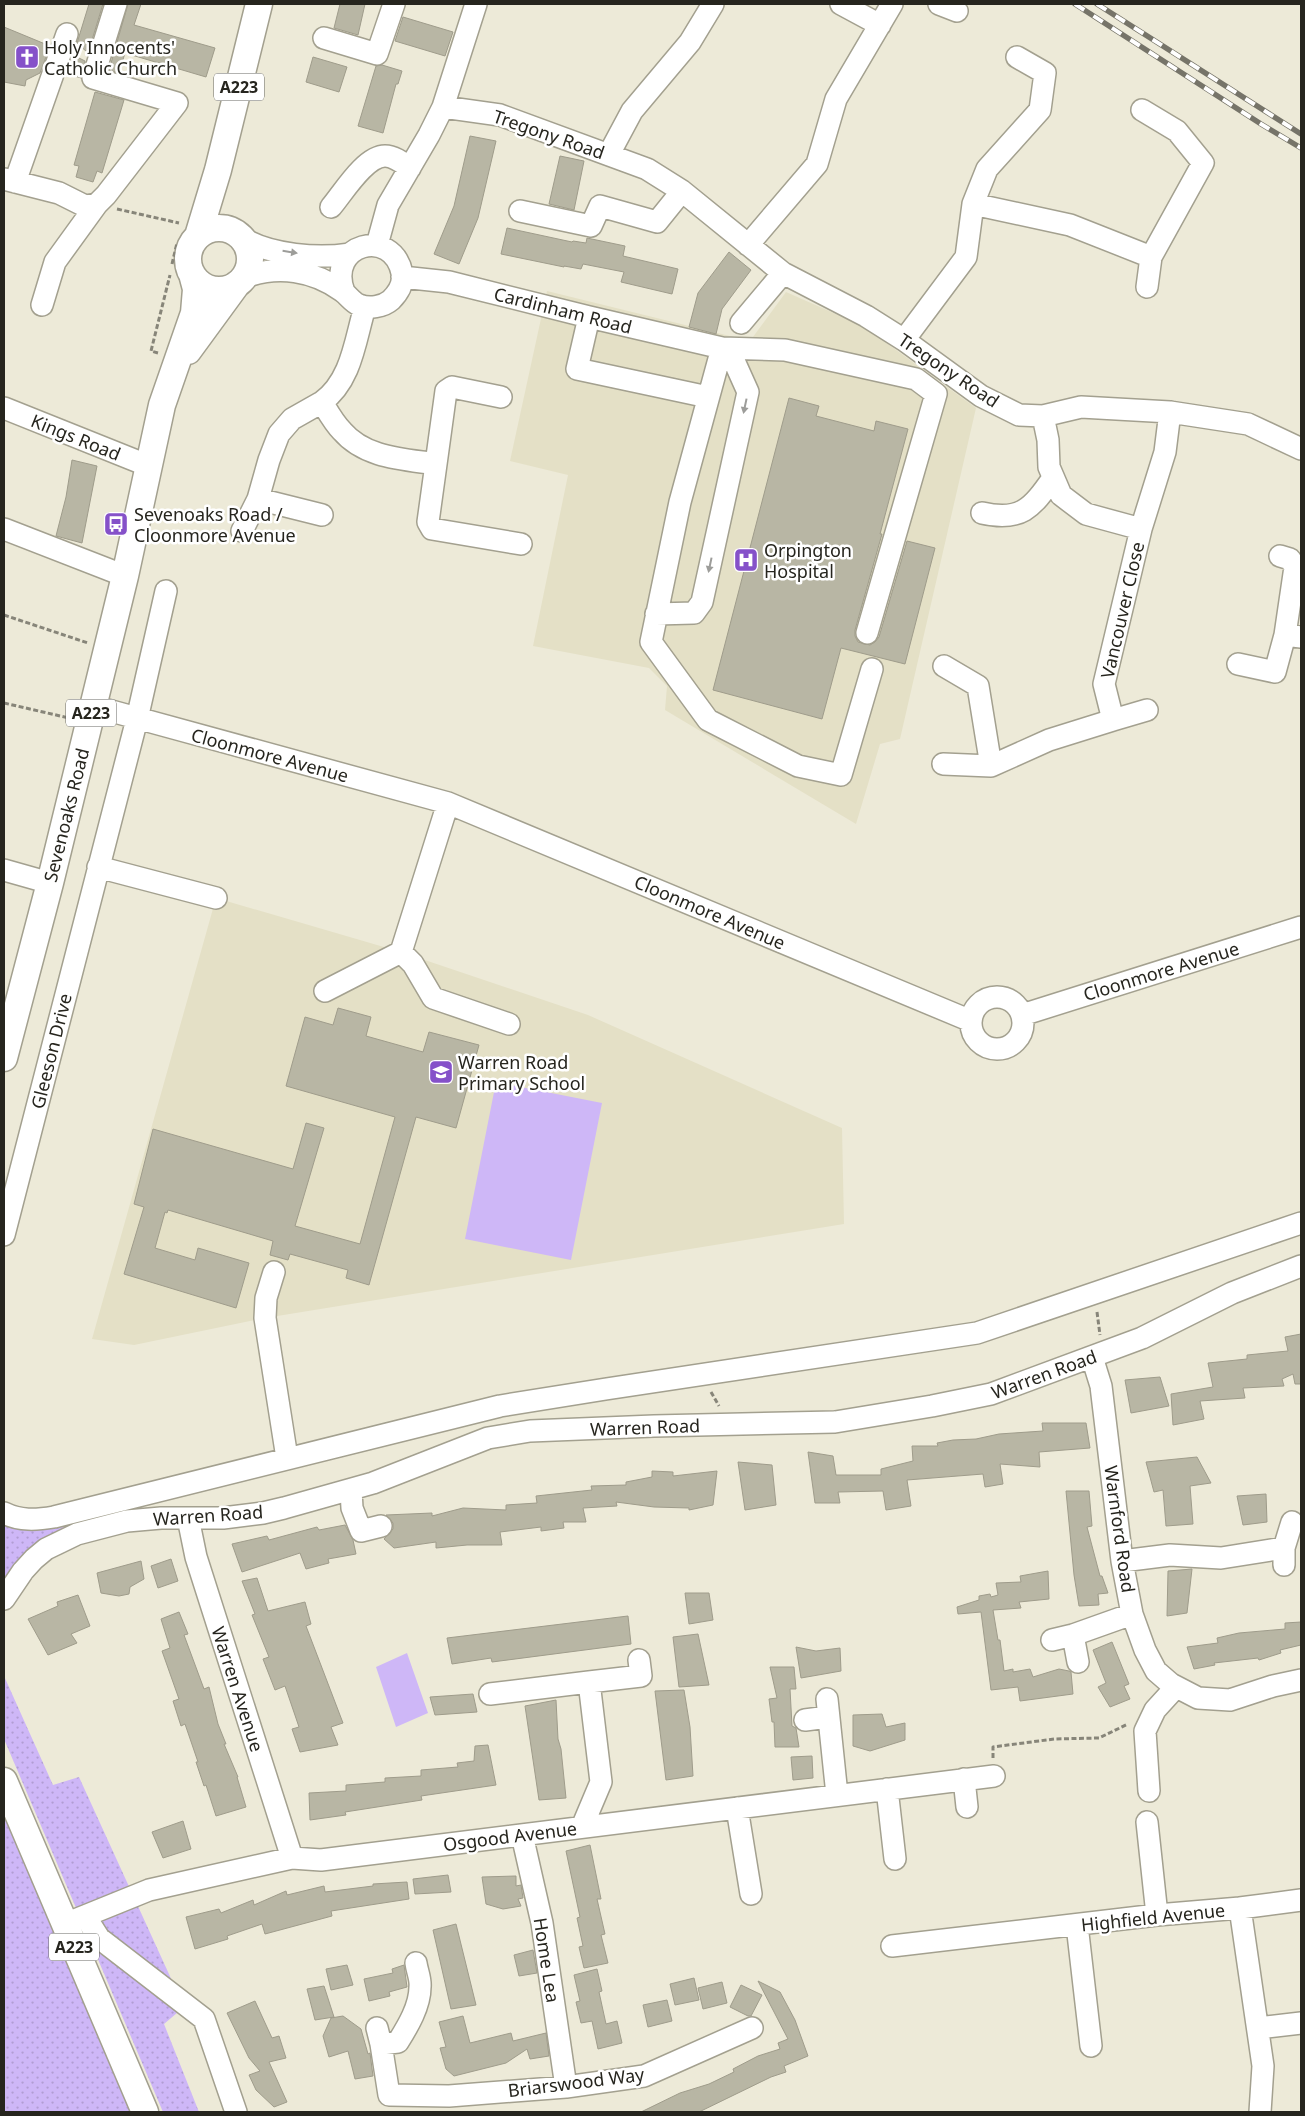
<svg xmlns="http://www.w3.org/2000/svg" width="1305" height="2116" font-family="'Noto Sans',sans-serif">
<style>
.built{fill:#e4e0c6}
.grass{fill:url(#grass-dots)}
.pitch{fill:#ceb7f7}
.building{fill:#b8b6a4;stroke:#9f9c8b}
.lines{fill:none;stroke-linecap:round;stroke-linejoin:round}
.minor-casing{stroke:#a3a08f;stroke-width:24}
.major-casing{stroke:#a3a08f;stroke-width:29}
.path{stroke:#878579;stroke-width:3;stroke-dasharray:5 2.5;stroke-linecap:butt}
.minor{stroke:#fff;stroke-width:21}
.major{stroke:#fff;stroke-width:26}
.rail-casing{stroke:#767469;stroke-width:5.5}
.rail{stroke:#fff;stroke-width:4;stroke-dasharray:11;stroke-linecap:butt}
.oneway{fill:#9d9d9a}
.labels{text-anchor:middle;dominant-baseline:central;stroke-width:5;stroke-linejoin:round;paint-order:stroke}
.shield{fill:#fff;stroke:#676662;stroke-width:1}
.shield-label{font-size:16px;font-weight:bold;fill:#26251e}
.poi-label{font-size:18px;fill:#26251e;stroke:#fff;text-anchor:start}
.street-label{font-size:18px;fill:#26251e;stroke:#fff}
</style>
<defs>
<pattern id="grass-dots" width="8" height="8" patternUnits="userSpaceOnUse" patternTransform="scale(1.25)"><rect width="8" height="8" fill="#ceb7f7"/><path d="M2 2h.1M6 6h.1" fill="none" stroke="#b19dd3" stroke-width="1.8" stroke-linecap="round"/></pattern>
</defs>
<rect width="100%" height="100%" fill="#edead8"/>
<path class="built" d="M547 291 750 341 786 292 863 326 976 408 900 739 880 744 856 824 665 710 667 686 649 668 533 646 568 475 510 461Z
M216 898 401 952 588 1015 842 1128 844 1224 265 1318 134 1345 92 1339Z"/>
<path class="grass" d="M4 1523C24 1532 46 1529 67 1526L44 1539 25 1553 4 1579Z
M4 1676 53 1785 79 1777 184 2007 164 2024 199 2112H163L4 1739Z
M4 1802 136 2112H4Z"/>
<path class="pitch" d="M496 1082 602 1103 571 1260 465 1239Z
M407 1653 428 1713 396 1727 376 1667Z"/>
<path class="building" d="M89 4H103L88 53 77 43Z
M128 4H141L134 25 215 48 206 77 125 53 119 73 109 70Z
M340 4H365L358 35 334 28Z
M403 17 453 32 445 56 395 41Z
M4 27 50 46 40 73 26 80 25 86 4 82Z
M73 55 85 61 81 78 68 74Z
M313 57 347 67 339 92 306 82Z
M382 65 402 71 398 84H396L383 133 358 126 376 66Z
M95 92 124 100 102 173 97 171 93 182 76 177 79 166 74 165Z
M470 136 496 141 478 218 459 264 434 254 454 206Z
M560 156 584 161 574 210 549 204Z
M507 228 572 242 573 241 586 243 587 238 625 246 623 256 678 269 672 294 621 282 624 272 583 264 581 269 564 266V267L501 254Z
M729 252 751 270 722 309 716 334 689 327 698 293Z
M789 398 819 406 816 416 874 431 876 421 908 429 880 534H882L855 630V636L858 642 870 645 875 642 879 637 907 541 935 548 905 664 841 648 822 719 713 690Z
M72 460 97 466 82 543 56 536 66 497Z
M338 1008 371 1017 366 1036 423 1052 429 1032 479 1045 456 1128 416 1117 369 1285 346 1278 348 1270 290 1254 288 1260 270 1255 273 1241 168 1210 167 1213 165 1212 155 1248 195 1260 198 1248 249 1263 236 1308 124 1274 144 1207 134 1204 153 1129 293 1169 306 1123 324 1128 295 1226 360 1244 395 1117 286 1086 305 1017 333 1025Z
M1301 1334V1384H1295L1293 1374 1282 1379 1284 1386 1243 1388 1245 1398 1200 1401 1204 1419 1173 1425 1171 1394 1213 1387 1208 1363 1247 1359V1355L1288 1351 1285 1337Z
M1160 1377 1169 1406 1131 1413 1125 1380Z
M1042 1423H1086L1090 1448 1039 1452 1040 1467 1000 1464 1003 1484 985 1487 983 1474 907 1480 911 1506 886 1510 883 1491 838 1492 840 1503H815L808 1452 833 1456 836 1475H881V1469L913 1461 912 1446H938L937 1443 953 1440 976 1439 999 1434 1043 1431Z
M1197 1457 1211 1483 1190 1486 1193 1524 1166 1526 1163 1490 1154 1492 1146 1462Z
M738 1462 772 1465 776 1505 745 1510Z
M652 1471 673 1472V1476L717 1471 713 1505 689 1510V1508L654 1507 616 1502 617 1506 583 1508 586 1522H563L564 1528 541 1531V1527L500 1532 502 1545H467L436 1548V1542L394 1548 384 1539 393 1529V1523L386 1515 432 1513V1516L463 1508 506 1510V1505L537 1503 536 1496 592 1490 591 1486 626 1485V1482L652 1477Z
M1066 1491H1089L1092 1526 1087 1527 1100 1576H1102L1108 1593 1098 1594 1099 1605 1079 1606 1074 1575Z
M1266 1494 1267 1522 1243 1525 1237 1496Z
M345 1525 353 1540 356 1554 328 1559 329 1563 306 1569 300 1553 242 1572 232 1544 267 1536 269 1540 317 1527 319 1530Z
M171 1559 178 1581 158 1588 151 1566Z
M141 1561 144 1579 130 1587 129 1594 119 1596 101 1593 97 1573Z
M1192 1569 1187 1613 1167 1616 1168 1571Z
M1048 1571 1049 1599 1019 1602 1021 1608 993 1610 998 1640H1000L1004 1671 1013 1669V1672L1030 1669 1033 1677 1059 1669 1069 1671 1071 1672 1073 1694 1020 1701 1018 1687 991 1690 981 1612 958 1614 957 1607 979 1600V1596L990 1594 991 1597 998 1595 996 1583 1021 1582 1020 1576Z
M257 1578 268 1611 305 1602 311 1624 306 1626 343 1723 331 1727 338 1745 300 1752 292 1729 299 1727 285 1686 275 1690 263 1659 269 1657 252 1615 255 1614 242 1581Z
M685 1593H709L713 1620 689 1624Z
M78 1595 90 1626 71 1634 77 1643 48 1655 28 1619 58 1606 57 1602Z
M179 1612 188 1634 184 1635 204 1689 209 1687 218 1724 226 1744H224L238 1777H237L246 1807 216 1816 206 1785 204 1786 196 1762H198L185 1724 181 1726 173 1701 179 1699 162 1651 170 1648 161 1619Z
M628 1616 631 1644 492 1662 491 1658 452 1664 447 1638Z
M1301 1622V1645L1280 1650 1281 1653 1259 1660 1258 1658 1214 1663 1215 1665 1194 1669 1187 1647 1218 1643 1217 1638 1239 1633 1285 1629V1623Z
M698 1634 709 1685 679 1687 673 1637Z
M1112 1642 1129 1684 1124 1686 1130 1699 1110 1707 1098 1687 1106 1683 1093 1650Z
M796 1647 816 1651 840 1648 841 1671 801 1678Z
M770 1667H794L796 1689H790L792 1726 796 1728 799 1747H775L774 1722H772L769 1699 777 1698Z
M684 1690 690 1727 693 1776 666 1780 655 1691Z
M473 1694 477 1712 435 1715 430 1697Z
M556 1700 558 1739 561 1749 566 1798 539 1800 525 1706Z
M882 1714 886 1727 905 1723V1740L870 1751 853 1746V1715Z
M488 1745 496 1785 421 1796 422 1800 345 1812 346 1815 310 1820 309 1793 346 1791V1785L385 1782V1778L421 1776V1770L458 1767 457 1763 474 1761 475 1746Z
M812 1756 813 1778 793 1780 791 1757Z
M183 1821 191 1849 163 1858 152 1832Z
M590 1845 601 1899H597L605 1934 601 1935 608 1963 584 1968 579 1947 583 1946 577 1918 580 1917 566 1851Z
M448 1875 451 1892 415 1894 413 1879Z
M516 1876V1886L521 1885 523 1898 518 1899 521 1906 503 1909 486 1904 482 1877Z
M407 1882 409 1899 331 1911 332 1916 265 1934 262 1924 227 1936 228 1939 195 1949 186 1917 219 1909 221 1913 253 1900 254 1905 286 1891 287 1895 324 1886 325 1892 373 1886V1884Z
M456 1924 476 2005 451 2009 433 1930Z
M533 1950 537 1973 519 1976 514 1955Z
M347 1965 353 1985 331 1990 326 1969Z
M404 1965 407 1987 389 1992 390 1996 369 2001 364 1979 393 1973 392 1969Z
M597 1969 602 1991 599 1992 606 2024 617 2021 622 2043 598 2049 592 2021 581 2023 576 2002 580 2001 574 1975Z
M694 1978 699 2000 675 2005 670 1984Z
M758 1981 780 1992 795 2020 808 2056 784 2066 786 2072 771 2077 699 2112H641L680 2093 709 2084 734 2072 733 2069 758 2056 780 2049 778 2043 788 2039Z
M722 1982 727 2003 703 2009 698 1988Z
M741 1985 762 1995 751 2016H748L730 2007Z
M324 1986 334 2017 315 2020 307 1989Z
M667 2000 672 2021 648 2027 643 2005Z
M255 2001 272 2038 279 2036 286 2058 269 2062 287 2102 274 2107 256 2090 249 2075 260 2071 249 2058 227 2013Z
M343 2016 361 2029 368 2054 370 2053 373 2076 355 2079 348 2051 329 2057 323 2036 331 2018Z
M463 2016 470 2043 511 2033 513 2041 546 2033 549 2056 530 2059 527 2049 506 2063 454 2076 446 2069 440 2048 446 2047 439 2022Z"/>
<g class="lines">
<defs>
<path id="minor" d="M841 4 880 25
M939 4 957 11
M324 38 377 54 394 4
M443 107 476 4
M609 154 632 111 690 42 713 4
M4 179 59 193 85 206 97 204 106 195 177 103 93 78 116 4
M15 182 67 34
M973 204 987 169 1040 110 1045 73 1017 57
M331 207C343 193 365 156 385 156 394 156 403 163 410 168
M520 211 591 226 600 206 657 222 682 191
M244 239C271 255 318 259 349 254
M377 245 388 205 429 135 443 107 500 115 647 169 682 191 783 273 866 316 904 340 981 396 1019 415 1043 416 1081 407 1170 412 1248 424 1301 449
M748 245 817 164 836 99 892 4
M245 277C278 265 313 270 342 291 348 295 352 302 359 305 369 309 383 307 391 300 398 293 404 283 402 273 392 226 326 244 344 292
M402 277 449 282 589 317 722 348 785 350 916 379 936 394 867 633
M1147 287 1151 257
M42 305 55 262 97 204
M365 307C355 340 352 380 322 402 328 412 334 423 342 431 365 458 403 459 436 464L428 522 432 529 521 544
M589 317 577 369 708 397
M741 323 783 273
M904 340 966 257 973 204 1070 225 1151 257 1203 163 1177 131 1142 110
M722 348 680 502 651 642 708 720 798 766 841 775 872 669
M4 408 139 462 149 464
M1043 416 1048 440 1049 467 1061 495 1086 514 1141 529
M436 464 446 391 452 387 501 397
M258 499 322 515
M982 513C1021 522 1032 508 1053 478
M4 529 125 576
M242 531 258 499 269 460 279 434 292 419 322 402
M1280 556 1290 559 1295 567 1285 635
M656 614 694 613 702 602 748 392 735 363 722 348
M1238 664 1275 672 1285 635 1301 637
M944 666 978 686 991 766
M93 706 448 803 971 1021
M1113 720 1147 710
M943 764 991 766 1049 740 1113 720 1104 684 1141 529 1165 452 1170 412
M98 867 216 898
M4 870 50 883
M401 952 448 803
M325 991 401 952 413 964 433 998 509 1024
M971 1023a26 26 0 1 1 52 0a26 26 0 1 1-52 0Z
M1022 1015 1301 927
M4 1235 137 719 166 591
M274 1272 266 1298 265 1318 287 1458
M1092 1357 1101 1386 1122 1561 1132 1614 1145 1650 1156 1671 1171 1684 1198 1698 1230 1700 1273 1686 1301 1680
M351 1490 352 1508 361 1531 381 1526
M4 1513C20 1521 36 1520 54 1517L500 1406 606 1389 977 1333 1301 1223
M188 1518 196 1557 292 1858
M1122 1561 1170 1555 1221 1558 1284 1548
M1284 1565V1548L1292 1522
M4 1599 23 1571 34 1559 46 1549 77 1534 127 1521 161 1518H223L263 1513 284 1508 373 1483 488 1438 530 1431 654 1426 835 1422 932 1406 991 1394 1142 1338 1232 1293 1301 1266
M1073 1635 1078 1662
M1052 1640 1073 1635 1132 1614
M589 1682 641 1676 639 1660
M490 1694 589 1682 601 1782 582 1827
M827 1699 837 1795
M805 1720 828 1717
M964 1779 967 1807
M887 1789 895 1859
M1149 1791 1145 1731 1155 1710 1176 1687
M737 1808 751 1894
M1147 1822 1157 1915
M522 1835 542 1923 566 2087
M1240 1908 1301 1900
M85 1916 99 1938 204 2019 236 2112
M65 1924 149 1890 292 1858 321 1860 994 1776
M1077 1925 1091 2046
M892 1946 1157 1915 1240 1908 1263 2066 1260 2112
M377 2028 381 2044 389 2095 449 2096 566 2087 644 2076 752 2028
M1258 2028 1301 2023
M381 2044 398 2042C408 2026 420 2006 420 1987 421 1979 417 1971 416 1963"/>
<path id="major" d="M188 259a31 31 0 1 1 62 0a31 31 0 1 1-62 0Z
M198 236 218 170 259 4
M188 351 237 284
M4 1058 50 883 125 576 162 405 194 313 196 289 192 274
M4 1781 145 2112"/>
</defs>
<use href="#minor" class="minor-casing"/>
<use href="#major" class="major-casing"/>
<path class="path" d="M117 209 179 223
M172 264 177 243
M158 353 151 351 170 275
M4 615 88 643
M4 703 69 718
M1097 1312 1100 1335
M711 1392 719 1406
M993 1758V1747L1054 1739 1099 1738 1128 1724"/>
<use href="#minor" class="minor"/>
<use href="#major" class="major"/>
<defs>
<path id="rail" d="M1075 4 1261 124 1301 148
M1097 4 1301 134"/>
</defs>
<use href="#rail" class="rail-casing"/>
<use href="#rail" class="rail"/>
</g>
<defs><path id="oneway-solid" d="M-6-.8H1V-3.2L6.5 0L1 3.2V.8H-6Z" transform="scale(1.25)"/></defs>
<g class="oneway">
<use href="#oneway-solid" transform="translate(290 252) rotate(9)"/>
<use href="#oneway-solid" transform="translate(745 406) rotate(102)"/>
<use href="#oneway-solid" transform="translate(710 565) rotate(102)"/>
</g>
<defs>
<symbol id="church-square" viewBox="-11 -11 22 22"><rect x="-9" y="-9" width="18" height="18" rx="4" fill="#8551c9" stroke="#fff"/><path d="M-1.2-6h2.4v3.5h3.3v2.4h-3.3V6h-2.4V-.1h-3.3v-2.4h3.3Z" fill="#fff"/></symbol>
<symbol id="bus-square" viewBox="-11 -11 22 22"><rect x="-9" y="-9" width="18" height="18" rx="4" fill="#8551c9" stroke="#fff"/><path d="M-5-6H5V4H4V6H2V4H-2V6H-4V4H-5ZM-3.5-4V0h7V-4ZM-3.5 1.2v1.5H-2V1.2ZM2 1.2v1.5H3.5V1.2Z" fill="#fff"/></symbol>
<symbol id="hospital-square" viewBox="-11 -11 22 22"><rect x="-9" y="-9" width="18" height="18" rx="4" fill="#8551c9" stroke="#fff"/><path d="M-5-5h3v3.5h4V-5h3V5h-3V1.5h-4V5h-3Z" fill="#fff"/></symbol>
<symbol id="school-square" viewBox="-11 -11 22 22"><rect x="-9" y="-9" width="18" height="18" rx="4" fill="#8551c9" stroke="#fff"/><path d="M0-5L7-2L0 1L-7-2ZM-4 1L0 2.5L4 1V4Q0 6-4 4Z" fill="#fff"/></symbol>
</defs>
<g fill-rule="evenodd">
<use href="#church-square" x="13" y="43" width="28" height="28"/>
<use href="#bus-square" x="102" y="510" width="28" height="28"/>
<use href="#hospital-square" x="732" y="546" width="28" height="28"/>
<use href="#school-square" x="427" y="1058" width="28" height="28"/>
</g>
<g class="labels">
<g class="shield">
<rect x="214" y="73.5" width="50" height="27" rx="4"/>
<rect x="66" y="699.5" width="50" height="27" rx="4"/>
<rect x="49" y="1933.5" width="50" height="27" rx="4"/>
</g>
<g class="shield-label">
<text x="239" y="87">A223</text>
<text x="91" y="713">A223</text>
<text x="74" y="1947">A223</text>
</g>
<g class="poi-label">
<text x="44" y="47">Holy Innocents'<tspan x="44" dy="21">Catholic Church</tspan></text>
<text x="134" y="514">Sevenoaks Road /<tspan x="134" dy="21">Cloonmore Avenue</tspan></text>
<text x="764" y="550">Orpington<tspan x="764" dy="21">Hospital</tspan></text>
<text x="458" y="1062">Warren Road<tspan x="458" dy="21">Primary School</tspan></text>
</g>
<g class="street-label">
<text transform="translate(549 134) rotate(19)">Tregony Road</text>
<text transform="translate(563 310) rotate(14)">Cardinham Road</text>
<text transform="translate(949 370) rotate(34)">Tregony Road</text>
<text transform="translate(76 437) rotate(22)">Kings Road</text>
<text transform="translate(1122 610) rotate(-77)">Vancouver Close</text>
<text transform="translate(270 755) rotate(15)">Cloonmore Avenue</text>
<text transform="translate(66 815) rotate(-76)">Sevenoaks Road</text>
<text transform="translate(710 912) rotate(23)">Cloonmore Avenue</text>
<text transform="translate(1161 971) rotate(-17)">Cloonmore Avenue</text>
<text transform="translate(51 1051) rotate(-76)">Gleeson Drive</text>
<text transform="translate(1044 1374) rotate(-20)">Warren Road</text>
<text transform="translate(645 1427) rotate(-2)">Warren Road</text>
<text transform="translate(208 1515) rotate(-4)">Warren Road</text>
<text transform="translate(1120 1529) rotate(82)">Warnford Road</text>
<text transform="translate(238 1689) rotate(72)">Warren Avenue</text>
<text transform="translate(510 1836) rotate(-7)">Osgood Avenue</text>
<text transform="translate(1153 1917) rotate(-6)">Highfield Avenue</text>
<text transform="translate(547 1960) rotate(81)">Home Lea</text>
<text transform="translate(576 2082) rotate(-7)">Briarswood Way</text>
</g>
</g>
<rect width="1305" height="2116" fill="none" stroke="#26251e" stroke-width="10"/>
</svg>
